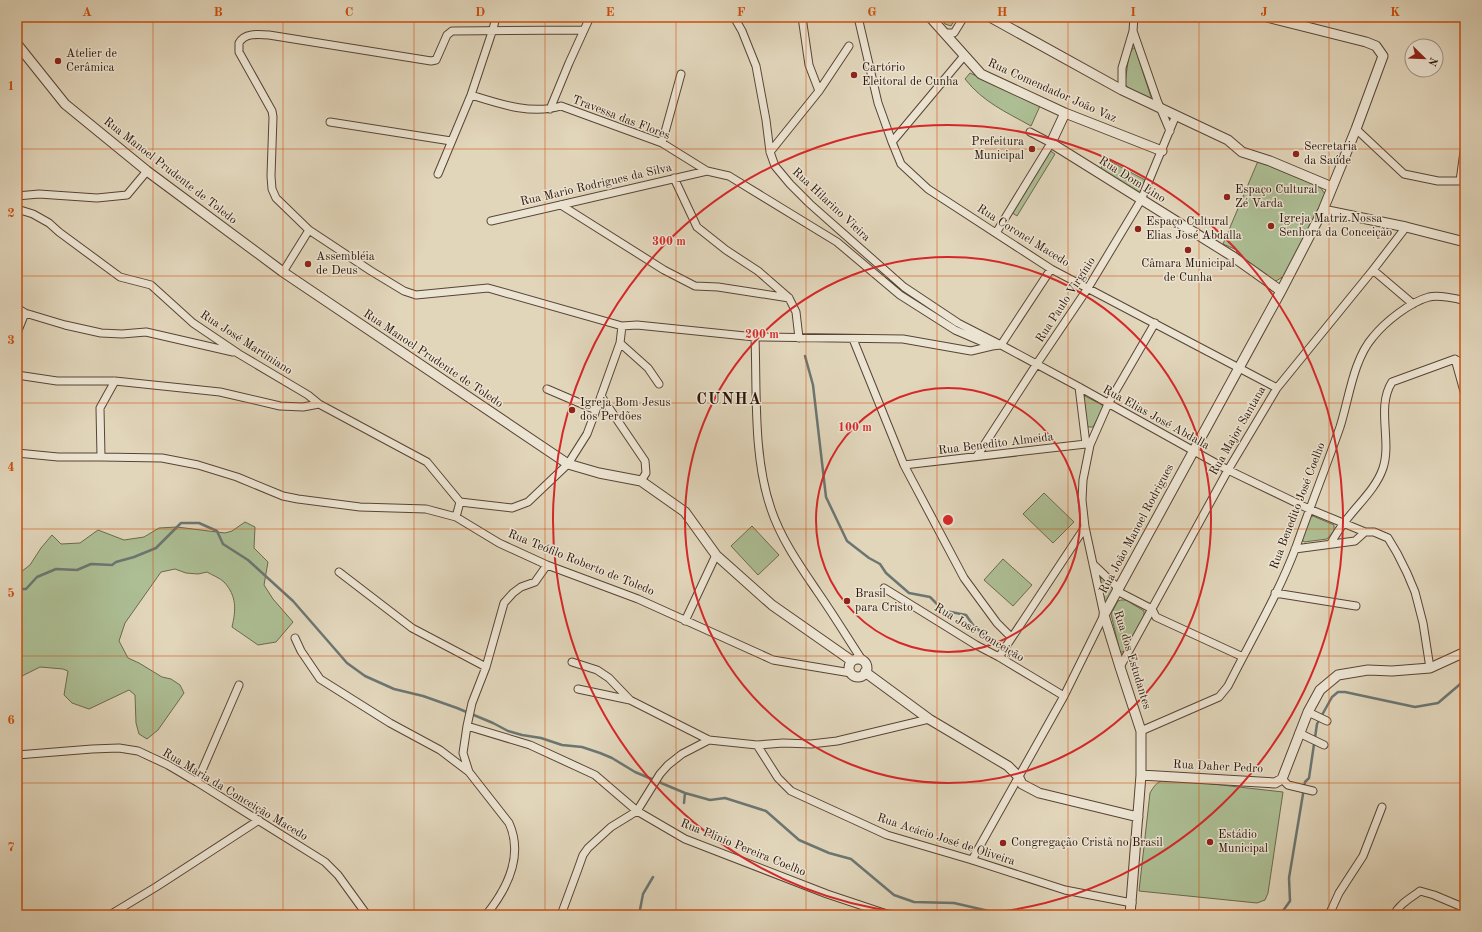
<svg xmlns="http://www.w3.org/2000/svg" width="1482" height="932" font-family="'Old Standard TT',serif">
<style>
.green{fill:#adbe94;stroke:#6c694e}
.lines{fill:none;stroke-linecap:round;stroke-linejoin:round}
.stream{stroke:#6b7672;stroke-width:2.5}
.minor-casing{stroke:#584435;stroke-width:9}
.tertiary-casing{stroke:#584435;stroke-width:11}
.minor{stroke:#ece4d2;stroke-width:7}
.tertiary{stroke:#ece4d2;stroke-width:9}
.grid{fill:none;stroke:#cc4f0c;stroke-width:1;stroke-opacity:0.55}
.ring{fill:none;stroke:#d62828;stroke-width:2}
.poi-dot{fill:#8f2418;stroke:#ece4d2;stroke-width:1.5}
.labels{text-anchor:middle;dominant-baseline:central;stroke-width:3;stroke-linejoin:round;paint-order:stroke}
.poi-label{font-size:12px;fill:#2a1409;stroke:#ece4d2;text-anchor:start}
.street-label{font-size:12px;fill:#2a1409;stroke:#ece4d2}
.district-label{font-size:16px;font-weight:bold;letter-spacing:1px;fill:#2a1409;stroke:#ece4d2}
.centre{fill:#d62828;stroke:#ece4d2;stroke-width:2}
.ring-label{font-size:12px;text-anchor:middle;font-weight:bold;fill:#d62828;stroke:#ece4d2;stroke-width:3;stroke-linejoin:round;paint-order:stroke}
.neatline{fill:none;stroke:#cc4f0c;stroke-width:1.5}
.grid-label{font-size:13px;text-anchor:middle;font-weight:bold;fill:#cc4f0c}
</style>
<rect width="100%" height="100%" fill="#e1d5ba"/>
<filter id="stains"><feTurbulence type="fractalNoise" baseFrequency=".005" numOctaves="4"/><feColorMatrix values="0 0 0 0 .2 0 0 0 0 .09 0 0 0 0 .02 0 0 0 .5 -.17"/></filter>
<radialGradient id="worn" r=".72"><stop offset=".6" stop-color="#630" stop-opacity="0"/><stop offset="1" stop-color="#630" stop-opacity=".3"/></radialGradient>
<path class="green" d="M940 17H956L951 26 945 24Z
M1133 48H1135L1151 97 1150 99H1146L1126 86 1125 83 1129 55Z
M970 73 1040 106 1031 126C1006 112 983 102 965 79Z
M1049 150 1055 154 1017 216 1011 212Z
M1106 159 1145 180 1140 193 1100 170Z
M1258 161 1320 187 1325 194 1324 200 1284 276 1276 281 1273 280 1241 257V255L1236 253 1237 250 1223 244Z
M1085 396 1102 405 1103 408 1093 427H1088L1087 424 1082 397Z
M1044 493 1074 522 1053 543 1023 514Z
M1313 516 1334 525V531L1327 539 1304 542 1302 539 1310 517Z
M245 522 255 527 254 548 268 562 264 585 273 599 293 622 276 642 258 645 232 627C236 610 237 596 224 582 220 578 212 575 207 572L198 574 186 573 175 569 161 572 125 623 119 641 128 658 139 663 162 677 171 679 180 685 184 693 158 730 147 739 139 734 136 723 135 695 129 690 89 709 72 703 64 695 68 671 63 669 40 667 20 677 17 676V575L30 565 41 548 52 535 61 544 80 543 98 530 124 540 144 537 159 528 177 527 225 533 232 531Z
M752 526 779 555 758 575 731 546Z
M1003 559 1032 585 1013 606 984 580Z
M1102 578 1114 589 1105 605 1099 579Z
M1121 600H1126L1144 611V617L1124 652H1120L1111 614 1118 601Z
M1168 779 1283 792 1268 893 1265 900 1257 903 1139 891 1150 793C1155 784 1158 781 1168 779Z"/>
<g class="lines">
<path class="stream" d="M805 356 813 385 826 497 847 541 869 558 880 564 886 573 909 593 930 597 938 605 946 611 966 615 973 625 988 638
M17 589H26L37 577 56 569 77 570 91 564 112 565 116 562 134 557 156 548 181 523H199L217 531 223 544 248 560 293 601 347 663 365 676 394 689 423 696 457 708 493 723 508 731 522 735 541 738 562 745 582 747 600 753 612 758 635 772 685 793 710 800 725 798 766 811 799 840 829 853 851 859 894 895 914 902 954 903 1006 915
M684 803 685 793
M639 915 643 894 653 877
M1280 915 1290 901 1289 878 1305 782 1309 778 1317 724 1332 697 1338 692H1345L1415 707 1438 703 1465 680"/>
<defs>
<path id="minor" d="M734 17 742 31 756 66 766 120 770 152 775 166 790 184 810 204 904 287 958 323 1001 345 1051 269
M802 17 809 65 819 91
M858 17 878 103 892 142 901 164 928 189 1051 269 1277 388
M584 30 452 31 447 35 436 60 431 61 269 35C258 34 244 33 239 43V52L272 111 273 117 271 176 272 189 276 198 309 230 371 271 404 291 416 295 488 288 622 326 637 325 755 337 903 339 971 351 992 346
M1133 31 1157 100 1170 131
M945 33H954L962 20 963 17
M1122 90V68L1133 31 1134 17
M471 95C500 104 531 115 561 106L662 143 707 171 729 176 837 242 900 295 955 330 992 346 1001 345 1079 387 1228 470 1309 509 1365 532H1374L1388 538 1397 553 1407 573 1415 592 1423 623 1430 668
M550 109 569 63 590 17
M330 122 451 141
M1356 129 1404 174 1438 181H1465
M892 142 964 56
M662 143 681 74
M770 152 819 91 849 46
M438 174 471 95 493 29 496 17
M674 178 697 227 726 250 758 271 789 298 796 312 799 338
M1460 181 1465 144
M17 196 39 194 97 198 127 195 147 171
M561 205 664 270 695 286 718 287 789 298
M17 209 33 214 49 223 59 232 120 277 151 285 193 323 239 354 308 395 319 404 427 462 460 502
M491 221 707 171
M996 233 1051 143 1030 132
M1373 270 1413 304
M283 272 309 230
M17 308 25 313 65 325 101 333 122 334 146 332 233 352
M17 333 25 313
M755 337C757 393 753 457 771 509 781 539 800 566 817 591 833 614 847 637 862 660
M853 339 904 465 964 578 997 623 1011 637
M620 343 648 368 659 384
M1455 359 1465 395
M17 375 57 381H115L220 392 280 406 303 407 319 404
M1079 387 1086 444
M547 389 596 410
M601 396 645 461 646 473 641 481
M17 453 58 457H101L162 458 198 465 237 477 283 496 298 499 360 507 426 509 456 517 499 543 547 565 638 599 773 660 851 673
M977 456 1036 365 1088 288 1141 200 1176 115
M101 457 100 408 115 381
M904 465 1086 444 1090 445
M460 502 512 508 528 502 568 464 587 434 596 410 620 343 622 326
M456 517 460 502
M1331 543C1335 536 1339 529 1344 523 1357 505 1376 489 1383 468 1392 441 1376 407 1392 382L1455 359 1465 365
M1295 549 1355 541 1365 532
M1093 564 1116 586 1117 591 1152 609 1156 617 1243 657
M339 572 412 628 486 667
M884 588 976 645 999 657 1064 696
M1275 593 1356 606
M685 621 716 555
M295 638 301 651 320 679 390 723 440 750 469 772
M999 657 1085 527
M572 662 597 670 609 678 630 700 709 740 757 745 783 743 811 744 837 741 929 719
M1120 667 1228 470 1277 388 1373 270 1406 227
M578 689 630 700
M1308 712 1327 721
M467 726 530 745 595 775 637 811 685 839 827 894 890 915
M1141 731 1219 697 1228 686C1251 640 1278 595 1296 547 1310 507 1326 467 1340 427 1349 399 1353 360 1373 337 1385 322 1410 302 1429 297 1438 295 1456 298 1465 301
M1299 733 1324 745
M757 745 778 778 791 791 887 835 972 860 1065 890 1132 903
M17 755 92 749 119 748 138 751 168 765 197 782 325 862 338 875 367 915
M1282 779 1288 785 1313 791
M197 782 239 685
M972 860 1064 696 1104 615 1085 527 1082 500 1083 480 1090 445 1108 404 1155 323
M113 915V913L156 887 259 820
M486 915C507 889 524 856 509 823L469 772 463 753 467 726 472 703 486 667 504 603 513 593 521 587 535 582 547 565
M561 915 578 869 583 855 588 848 611 827 637 811 660 774 668 765 682 754 709 740
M1329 915 1339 893 1363 856 1382 807
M1394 915C1399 904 1411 898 1420 891L1434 895 1465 908"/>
<path id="tertiary" d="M930 17 981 74 1065 113 1162 151
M990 17 1122 90 1228 140 1242 152 1270 161 1332 187
M17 44 65 104 147 171 283 272 568 464 599 473 641 481 685 512 716 555 772 605 852 661
M1065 113 1051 143 1232 256 1281 291
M1323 210 1406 227 1465 242
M849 668a9 9 0 1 1 18 0a9 9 0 1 1-18 0Z
M865 672 929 719 1008 766 1018 776 1022 784 1039 793 1138 817
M1141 775 1275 783 1282 779 1308 712 1320 690 1338 675 1368 670 1392 671 1430 668 1465 652
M1130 915 1141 775V731L1120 667 1104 615 1281 291 1323 210 1356 129 1383 56 1376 46 1366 42 1267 17"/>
</defs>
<use href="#minor" class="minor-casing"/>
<use href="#tertiary" class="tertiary-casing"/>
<use href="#minor" class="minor"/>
<use href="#tertiary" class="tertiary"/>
</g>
<path class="grid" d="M153 17V915M283 17V915M414 17V915M545 17V915M676 17V915M806 17V915M937 17V915M1068 17V915M1199 17V915M1329 17V915M17 149H1465M17 276H1465M17 403H1465M17 529H1465M17 656H1465M17 783H1465"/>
<g class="ring">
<circle cx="948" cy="520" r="132"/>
<circle cx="948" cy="520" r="263"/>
<path d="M945 915A395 395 0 1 1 951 915"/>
</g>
<g class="poi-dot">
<circle cx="58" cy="61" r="4"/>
<circle cx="854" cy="75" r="4"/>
<circle cx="1032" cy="149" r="4"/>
<circle cx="1296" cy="154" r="4"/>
<circle cx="1227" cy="197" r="4"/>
<circle cx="1271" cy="226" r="4"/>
<circle cx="1138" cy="229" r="4"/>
<circle cx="1188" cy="250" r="4"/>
<circle cx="308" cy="264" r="4"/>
<circle cx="572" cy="410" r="4"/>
<circle cx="847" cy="601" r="4"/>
<circle cx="1210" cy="842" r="4"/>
<circle cx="1003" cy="843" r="4"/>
</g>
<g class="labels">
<g class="poi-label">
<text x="66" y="54">Atelier de<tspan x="66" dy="14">Cerâmica</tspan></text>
<text x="862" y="68">Cartório<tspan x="862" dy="14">Eleitoral de Cunha</tspan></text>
<text x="1024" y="142" text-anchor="end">Prefeitura<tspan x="1024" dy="14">Municipal</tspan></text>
<text x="1304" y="147">Secretaria<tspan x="1304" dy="14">da Saúde</tspan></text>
<text x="1235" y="190">Espaço Cultural<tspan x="1235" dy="14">Zé Varda</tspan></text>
<text x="1279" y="219">Igreja Matriz Nossa<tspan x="1279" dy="14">Senhora da Conceição</tspan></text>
<text x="1146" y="222">Espaço Cultural<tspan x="1146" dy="14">Elias José Abdalla</tspan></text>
<text x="316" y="257">Assembléia<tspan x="316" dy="14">de Deus</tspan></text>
<text x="1188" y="264" text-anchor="middle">Câmara Municipal<tspan x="1188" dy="14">de Cunha</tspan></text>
<text x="580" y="403">Igreja Bom Jesus<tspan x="580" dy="14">dos Perdões</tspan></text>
<text x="855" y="594">Brasil<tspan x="855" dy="14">para Cristo</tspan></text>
<text x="1218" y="835">Estádio<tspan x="1218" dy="14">Municipal</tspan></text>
<text x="1011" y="843">Congregação Cristã no Brasil</text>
</g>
<g class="street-label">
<text transform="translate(1052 91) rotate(24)">Rua Comendador João Vaz</text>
<text transform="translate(621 118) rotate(21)">Travessa das Flores</text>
<text transform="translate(170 171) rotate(38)">Rua Manoel Prudente de Toledo</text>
<text transform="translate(1132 180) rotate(32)">Rua Dom Lino</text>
<text transform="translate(596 185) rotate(-13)">Rua Mario Rodrigues da Silva</text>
<text transform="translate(831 205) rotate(43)">Rua Hilarino Vieira</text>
<text transform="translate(1023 236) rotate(32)">Rua Coronel Macedo</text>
<text transform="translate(1066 300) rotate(-57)">Rua Paulo Virgínio</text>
<text transform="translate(246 343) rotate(33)">Rua José Martiniano</text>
<text transform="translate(433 359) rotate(34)">Rua Manoel Prudente de Toledo</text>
<text transform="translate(1156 418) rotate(29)">Rua Elias José Abdalla</text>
<text transform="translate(1238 431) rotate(-60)">Rua Major Santana</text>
<text transform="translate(996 444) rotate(-7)">Rua Benedito Almeida</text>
<text transform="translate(1298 506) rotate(-69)">Rua Benedito José Coelho</text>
<text transform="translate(1137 529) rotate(-62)">Rua João Manoel Rodrigues</text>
<text transform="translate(581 563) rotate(22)">Rua Teófilo Roberto de Toledo</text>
<text transform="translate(979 633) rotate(31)">Rua José Conceição</text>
<text transform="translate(1132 660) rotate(73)">Rua dos Estudantes</text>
<text transform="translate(1218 767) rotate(3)">Rua Daher Pedro</text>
<text transform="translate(235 795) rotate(31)">Rua Maria da Conceição Macedo</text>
<text transform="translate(946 840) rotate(18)">Rua Acácio José de Oliveira</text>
<text transform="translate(743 848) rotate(22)">Rua Plinio Pereira Coelho</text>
</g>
<g class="district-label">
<text x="729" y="400">CUNHA</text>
</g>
</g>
<circle cx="948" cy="520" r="6" class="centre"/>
<g class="ring-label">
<text x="669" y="245">300 m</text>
<text x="762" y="338">200 m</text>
<text x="855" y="431">100 m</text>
</g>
<rect width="1482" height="932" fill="none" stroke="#e1d5ba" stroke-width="44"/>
<g transform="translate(1424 58) rotate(113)"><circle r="19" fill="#ece4d2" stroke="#9e9182"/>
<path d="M0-3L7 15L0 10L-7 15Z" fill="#8f2418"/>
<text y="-6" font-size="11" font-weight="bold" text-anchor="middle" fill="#2a1409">N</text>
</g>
<rect x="22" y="22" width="1438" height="888" class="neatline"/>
<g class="grid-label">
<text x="87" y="16">A</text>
<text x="218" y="16">B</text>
<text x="349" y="16">C</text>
<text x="480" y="16">D</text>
<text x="610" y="16">E</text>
<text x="741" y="16">F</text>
<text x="872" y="16">G</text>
<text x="1002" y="16">H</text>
<text x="1133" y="16">I</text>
<text x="1264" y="16">J</text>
<text x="1395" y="16">K</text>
<text x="11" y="90">1</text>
<text x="11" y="217">2</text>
<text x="11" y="344">3</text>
<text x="11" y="471">4</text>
<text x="11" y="597">5</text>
<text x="11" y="724">6</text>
<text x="11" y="851">7</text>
</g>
<rect width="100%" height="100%" filter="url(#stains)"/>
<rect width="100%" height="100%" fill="url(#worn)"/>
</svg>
